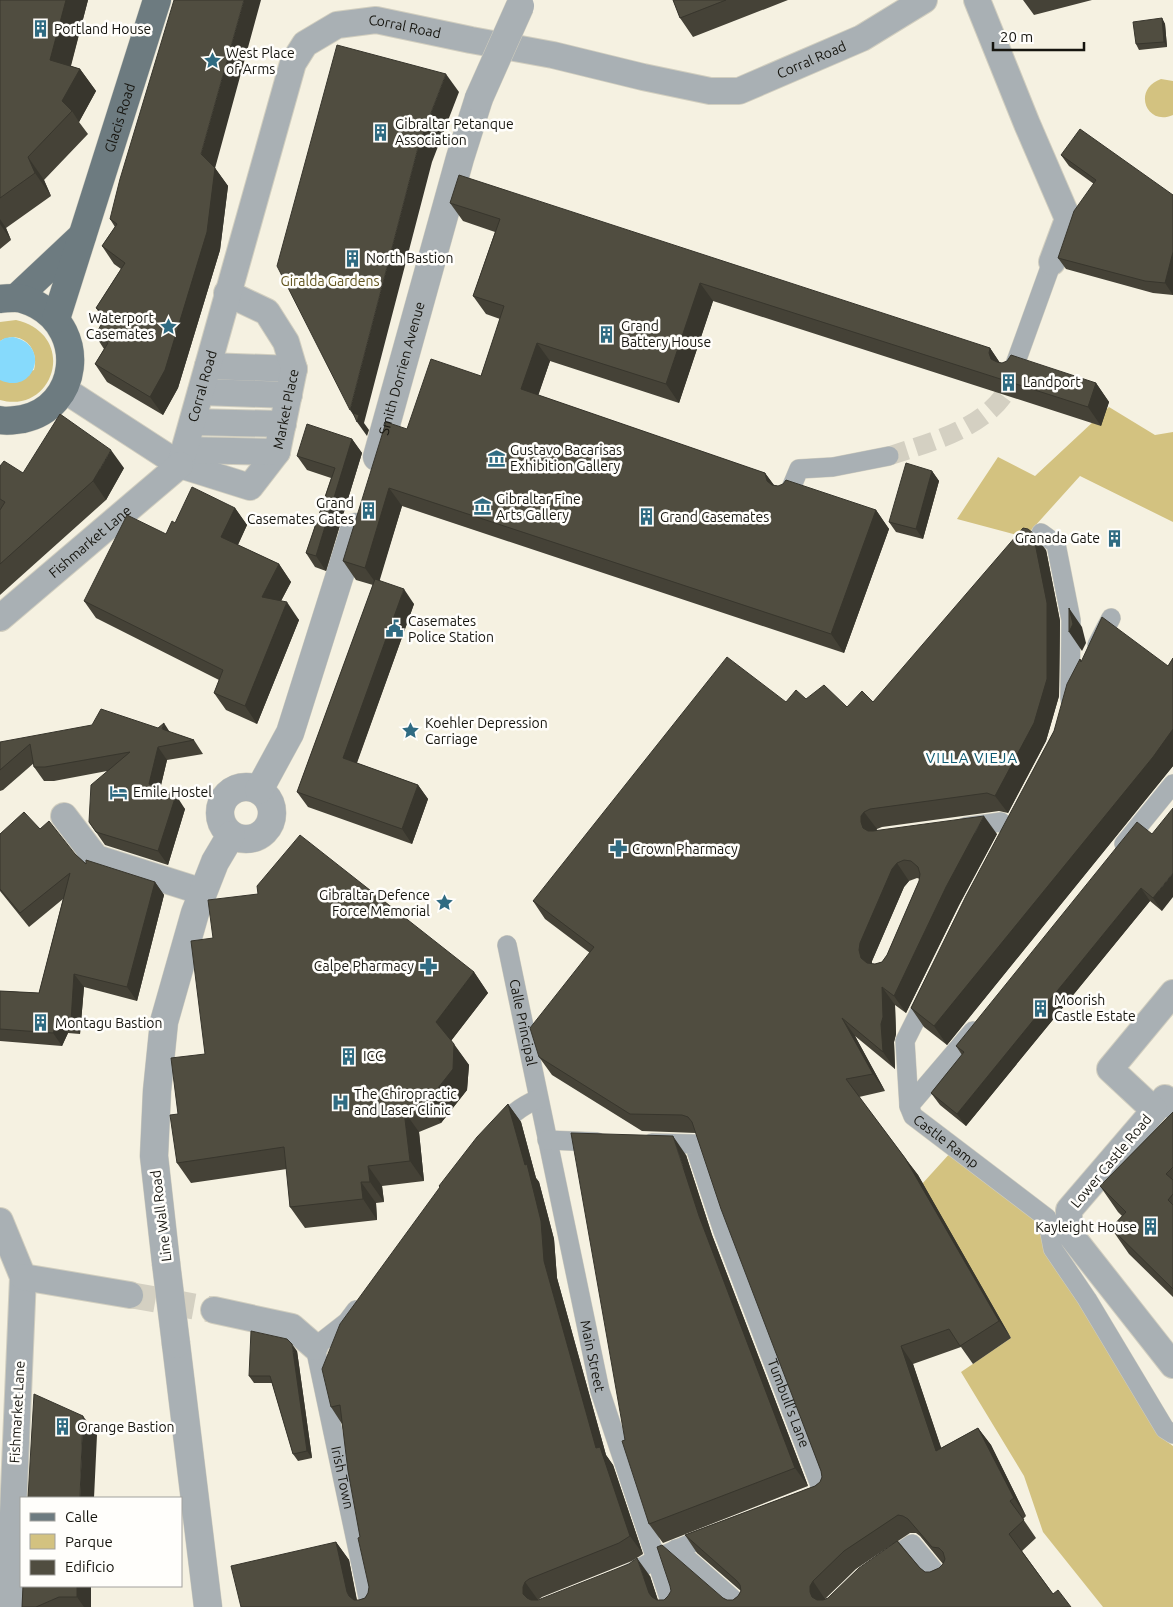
<svg xmlns="http://www.w3.org/2000/svg" width="1173" height="1607" font-family="Ubuntu,sans-serif">
<style>
.green{fill:#d3c280}
.water{fill:#86dafc}
.lines{fill:none;stroke-linecap:round;stroke-linejoin:round}
.pedestrian-tunnel{stroke:#d4d0c2;stroke-width:19;stroke-dasharray:19 9;stroke-linecap:butt}
.minor-tunnel{stroke:#d4d0c2;stroke-width:26;stroke-dasharray:26 13;stroke-linecap:butt}
.pedestrian-casing{stroke:#d1cebf;stroke-width:20}
.minor-casing{stroke:#d1cebf;stroke-width:28}
.tertiary-casing{stroke:#d1cebf;stroke-width:29}
.primary-casing{stroke:#d1cebf;stroke-width:29}
.pedestrian{stroke:#a9b0b4;stroke-width:19}
.minor{stroke:#a9b0b4;stroke-width:26}
.tertiary{stroke:#a9b0b4;stroke-width:28}
.primary{stroke:#6d7b80;stroke-width:28}
.tertiary-bridge-casing{stroke:#d1cebf;stroke-width:29;stroke-linecap:butt}
.tertiary-bridge{stroke:#a9b0b4;stroke-width:28}
.wall{fill:#454237;fill-rule:evenodd}
.shaded-wall{fill:#38362d}
.building{fill:#504d40;stroke:#38362d;fill-rule:evenodd}
.labels{text-anchor:middle;dominant-baseline:central;stroke-width:5;stroke-linejoin:round;paint-order:stroke}
.street-label{font-size:14px;fill:#16150f;stroke:#fffefb}
.poi-label{font-size:14px;fill:#16150f;stroke:#fffefb;text-anchor:start}
.park-label{font-size:14px;fill:#62551f;stroke:#fffefb}
.neighbourhood-label{font-size:15px;letter-spacing:1px;fill:#0d5c75;stroke:#fffefb}
</style>
<rect width="100%" height="100%" fill="#f5f1e1"/>
<path class="green" d="M1161 79 1173 81V115C1146 127 1132 89 1161 79Z
M16 320C79 335 54 415 0 400V380L34 370C40 348 21 329 0 341V322Z
M1109 407 1155 435 1173 432V522L1080 476 1025 537 957 519 998 457 1035 476Z
M952 1151 1027 1209 1082 1280 1157 1420 1166 1441 1173 1446V1607H1103L1043 1532 1024 1476 961 1372 1011 1338 922 1184Z"/>
<path class="water" d="M13 337C52 345 34 396 0 380V341L5 338Z"/>
<g class="lines">
<path class="pedestrian-tunnel" d="M889 456C928 443 979 430 1004 395 1008 389 1010 378 1013 370"/>
<path class="minor-tunnel" d="M130 1295 214 1310"/>
<defs>
<g id="pedestrian">
<path d="M1013 370 1052 262"/>
<path d="M789 493 799 469 833 467 889 456"/>
<path d="M1041 533 1056 544 1071 620 1070 699"/>
<path d="M1097 645 1111 618"/>
<path d="M965 827 1001 822"/>
<path d="M1124 844 1173 784"/>
<path id="s1" d="M507 945 600 1391 672 1607"/>
<path id="s2" d="M928 995 905 1041 909 1106 913 1116 1047 1218 1053 1249 1087 1299 1165 1429 1173 1434"/>
<path d="M909 1106 973 1031"/>
<path d="M496 1131C510 1116 519 1107 538 1099"/>
<path d="M547 1140 597 1142"/>
<path id="s3" d="M652 1143 694 1144 723 1231 823 1493 810 1498"/>
<path id="s4" d="M356 1310 347 1322 315 1347 370 1607"/>
<path d="M676 1549 742 1607"/>
<path d="M883 1564 912 1544 941 1579 946 1576"/>
<path d="M622 1577C634 1572 645 1565 657 1559 675 1549 695 1542 715 1534"/>
</g>
<g id="minor">
<path d="M977 0 1027 124 1068 219 1052 262"/>
<path d="M208 366 294 369"/>
<path id="s5" d="M63 389 180 465 250 487 277 452 294 369 286 342 267 312 227 293"/>
<path d="M201 392 289 395"/>
<path d="M193 422 283 424"/>
<path d="M185 450 277 452"/>
<path id="s6" d="M180 465 293 63 305 44 337 25 376 20 471 40 553 55 643 77 710 91H739L862 38 924 0"/>
<path id="s7" d="M0 618 180 465"/>
<path d="M64 816 96 858 203 892"/>
<path d="M1173 1106 1165 1098 1069 1210V1233L1173 1365"/>
<path d="M1154 1110 1110 1069 1173 993"/>
<path d="M0 1221 23 1277 9 1607"/>
<path d="M23 1277 130 1295"/>
<path d="M214 1310 292 1327 315 1347"/>
</g>
<g id="tertiary">
<path id="s8" d="M377 457 460 158 479 98"/>
<circle cx="246" cy="813" r="26"/>
<path d="M259 790 290 733 355 527"/>
<path d="M166 1263 154 1156 157 1091 164 1022 195 913 215 862 231 835"/>
<path d="M176 1344 208 1607"/>
</g>
<g id="primary">
<path d="M16 298 82 236"/>
<path d="M0 299C5 298 10 298 15 298 23 298 31 302 37 305 87 332 79 407 23 419 14 420 8 422 0 420"/>
<path id="s9" d="M56 319 157 0"/>
</g>
</defs>
<use href="#pedestrian" class="pedestrian-casing"/>
<use href="#minor" class="minor-casing"/>
<use href="#tertiary" class="tertiary-casing"/>
<use href="#primary" class="primary-casing"/>
<use href="#pedestrian" class="pedestrian"/>
<use href="#minor" class="minor"/>
<use href="#tertiary" class="tertiary"/>
<use href="#primary" class="primary"/>
<defs>
<path id="tertiary-bridge" d="M479 98 520 6
M166 1263 176 1344"/>
</defs>
<use href="#tertiary-bridge" class="tertiary-bridge-casing"/>
<use href="#tertiary-bridge" class="tertiary-bridge"/>
</g>
<path class="wall" d="M0 0H88L71 66 80 69 96 91 79 122 88 134 44 180 51 196 6 228 11 240 0 249Z
M673 0H788L693 37 680 18Z
M1023 0H1092L1034 15Z
M1162 18 1165 24 1167 47 1139 50 1136 44Z
M1061 155 1173 196V295L1153 293 1066 269 1058 258 1094 184 1069 166Z
M215 168 228 186 220 250 178 388 163 415 107 382 95 364 104 349 95 335 104 320 96 308 121 269 114 264 102 246 115 227 110 219Z
M450 203 990 348 1000 363 1096 383 1109 402 1101 426 713 301 679 403 550 361 538 395 765 473 774 485 876 510 889 529 844 653 402 506 379 580 414 604 357 763 418 785 428 799 412 844 308 807 297 792 373 585 356 580 343 561 407 429 481 376 500 319 486 314 473 296 495 232 463 221Z
M352 439 362 453 326 571 315 567 306 553 331 478 307 470 297 456Z
M0 466 23 473 124 468 106 500 0 595Z
M932 471 939 481 923 539 896 532 889 522Z
M235 508 247 525 238 545 279 564 291 582 281 601 299 620 257 724 226 710 214 693 219 680 96 618 84 601 166 534 175 523Z
M1046 550 1060 621 1059 696 1046 741 1008 813 999 811 882 827 877 829 876 831 997 834 959 905 906 1013 895 1005 896 1034 894 1042 895 1069 855 1036 885 1091 859 1097 918 1175 1011 1338 973 1364 961 1347 913 1364 941 1448 978 1428 991 1445 1026 1516 1023 1519 1036 1538 1022 1551 1053 1594 1071 1607H241L336 1542 349 1560 357 1600H359L365 1598 368 1593 369 1587 342 1424 331 1407 508 1104 521 1122 536 1178 539 1182 554 1239 557 1278 606 1455 613 1465 643 1554 632 1561 542 1597 538 1600 650 1576 658 1600 723 1598 727 1600H733L738 1596 741 1591 697 1553 685 1535 815 1486 820 1482 822 1477 821 1471 696 1133 642 1131 552 1075 539 1057 590 953 545 919 533 901 786 702 806 699 847 707 873 702ZM917 878 920 879 919 881 887 955 882 962 875 964H872V961L904 887 909 881ZM910 1533H916L920 1536 943 1564 939 1568 930 1572H925L920 1568 898 1541ZM893 1544 828 1598 825 1599 856 1569Z
M1173 658V766L947 1045 924 1027 911 1008 1054 731 1080 659 1082 661 1168 666Z
M170 732 194 740 203 754 167 760 160 789 185 809 168 865 105 845 89 822 107 771 54 781H44L34 767V763L3 790 0 791V742Z
M40 829 75 854 86 864 155 882 164 895 137 1001 84 987 80 1034 68 1033 62 1046 0 1041V991L39 993 63 899 29 927 0 891V834Z
M1152 834 1162 911 1150 901 966 1126 940 1105 931 1093 962 1055 956 1046Z
M213 938 474 972 488 993 451 1041 469 1065 467 1090 441 1123 419 1132 424 1181 382 1186 384 1202 376 1203 377 1220 305 1228 290 1207 287 1169 191 1183 177 1163 178 1114 205 1054Z
M1173 1112V1297L1129 1254 1111 1228 1122 1216 1118 1212 1100 1186Z
M686 1155 712 1235 808 1486 663 1543 649 1524 625 1440Z
M297 1351 312 1458 298 1461 293 1454 272 1383H254L249 1376Z
M23 1586H91V1607H22Z"/>
<path class="shaded-wall" d="M66 0H88L66 83 50 60Z
M244 0H261L214 172 201 154Z
M1162 18 1165 24 1167 47 1164 42Z
M80 69 96 91 79 122 72 111 62 101Z
M446 74 459 92 432 162 364 423 369 430 367 436 357 422V420L350 410 419 144Z
M28 157 44 180 51 196 35 173Z
M215 168 228 186 220 250 178 388 163 415 150 397Z
M0 219 6 228 11 240 0 224Z
M1173 252V295L1165 283Z
M700 283 713 301 679 403 666 384Z
M537 343 550 361 534 408 521 389Z
M990 348 1002 366 991 359 989 353Z
M1096 383 1109 402 1101 426 1088 407Z
M352 439 362 453 326 571 316 556Z
M111 450 124 468 106 500 93 481Z
M932 471 939 481 923 539 916 529Z
M765 473 778 491 767 481Z
M389 488 402 506 378 586 365 568Z
M235 508 247 525 233 555 221 537Z
M876 510 889 529 844 653 831 634Z
M1033 533 1046 550 1060 621 1059 696 1046 741 1008 813 995 796Z
M279 564 291 582 274 614 262 597Z
M404 589 414 604 353 773 343 758Z
M287 602 299 620 257 724 245 706Z
M1069 608 1082 627 1086 643 1082 651 1069 632Z
M164 723 173 737 162 729Z
M1173 729V766L947 1045 934 1026Z
M158 747 167 760 158 798 149 784Z
M418 785 428 799 412 844 402 829Z
M176 795 185 809 168 865 158 851Z
M864 812 877 829 873 834 863 828 861 822V816Z
M984 816 997 834 959 905 906 1013 894 996 946 887Z
M897 863 909 881 904 887 872 961 871 968 861 958 859 950 860 943 892 869Z
M1173 873V897L1162 911 1153 898Z
M155 882 164 895 137 1001 127 987Z
M1141 888 1150 901 966 1126 957 1114Z
M474 972 488 993 450 1042 436 1022Z
M74 974 84 987 80 1034 71 1021Z
M882 987 895 1005 896 1034 894 1042 895 1069 883 1052 881 1024Z
M842 1018 855 1036 885 1091 873 1074Z
M59 1020 68 1033 62 1046 53 1033Z
M454 1044 469 1065 467 1090 441 1123 427 1102Z
M508 1104 521 1122 536 1178 539 1182 554 1239 557 1278 606 1455 613 1465 643 1554 630 1536 596 1448 544 1261 525 1165Z
M404 1111 419 1132 424 1181 410 1161Z
M673 1136 686 1155 712 1235 808 1486 795 1468 699 1216Z
M905 1158 918 1175 1011 1338 999 1321Z
M368 1166 382 1186 384 1202 370 1182Z
M361 1182 376 1203 377 1220 363 1199Z
M292 1344 297 1351 312 1458 307 1451Z
M901 1346 913 1364 948 1468 936 1451Z
M83 1416 97 1435 94 1498H80Z
M978 1428 991 1445 1026 1516 1014 1498Z
M336 1542 349 1560 358 1607 349 1596 347 1592Z
M637 1558 650 1576 660 1607H659L649 1593Z
M813 1581 825 1599 822 1607 812 1597 810 1592V1586Z
M525 1582 538 1600 535 1607 523 1594V1587Z
M77 1586H91V1607H84L77 1597Z"/>
<path class="building" d="M0 0H66L50 60 80 69 62 101 72 111 28 157 35 173 0 198Z
M174 0H244L201 154 215 168 207 232 165 370 150 397 95 364 108 343 95 335 107 315 96 308 125 263 102 246 117 224 110 219 120 179Z
M673 0H726L680 18Z
M1162 18 1164 42 1136 44 1133 22Z
M337 45 446 74 419 144 350 410 277 266Z
M1080 129 1173 195V252L1165 283 1145 281 1058 258 1074 211 1096 180 1061 155Z
M459 175 990 348 989 353 991 359 997 362 1002 363 1007 361 1011 355 1096 383 1088 407 700 283 666 384 537 343 521 389 765 473 767 481 772 485 778 486 783 484 786 480 876 510 831 634 389 488 365 568 343 561 386 422 407 429 431 359 481 376 504 306 473 296 500 219 450 203Z
M353 413 359 415 357 422Z
M60 414 111 450 93 481 0 564V510L5 502 0 499V466L4 461 23 473Z
M307 424 352 439 316 556 306 553 335 468 297 456Z
M906 463 932 471 916 529 889 522Z
M192 487 235 508 221 537 279 564 262 597 287 602 245 706 214 693 223 670 84 601 127 515 166 534 172 521 175 523Z
M1023 528 1028 529 1033 533 1047 603V679L1034 723 995 796 987 793 870 809 864 812 861 816V822L863 828 868 831H873L984 816 946 887 894 996 882 987 883 1017 881 1024 883 1052 842 1018 873 1074 846 1079 905 1158 999 1321 960 1346 949 1329 901 1346 936 1451 978 1428 1014 1498 1010 1501 1024 1520 1009 1534 1053 1594 1058 1590 1071 1607H241L231 1566 336 1542 347 1592 349 1596 354 1600H359L365 1598 368 1593 369 1587 358 1538 360 1537 348 1471 340 1405 331 1407 322 1369 340 1324 440 1187 439 1186 477 1137 508 1104 525 1165 527 1164 541 1221 544 1261 596 1448 600 1447 630 1536 619 1543 529 1579 525 1582 523 1587V1594L527 1598 531 1600H538L629 1564 637 1558 649 1593 652 1597 657 1600H664L668 1596 671 1591 670 1586 657 1547 662 1545 723 1598 727 1600H733L738 1596 741 1591 740 1585 737 1581 685 1535 815 1486 820 1482 822 1477 821 1471 721 1209 692 1122 688 1117 682 1115 630 1114 539 1057 530 1028 594 947 533 901 727 657 786 702 796 690 806 699 824 685 847 707 862 691 873 702ZM904 860 911 861 918 867 920 874 919 881 887 955 882 962 875 964 867 963 861 958 859 950 860 943 892 869 897 863ZM898 1515 903 1516 908 1519 932 1547 939 1548 943 1552 945 1559 943 1564 939 1568 930 1572H925L920 1568 897 1541 859 1568 828 1598 823 1600H817L812 1597 810 1592V1586L813 1581 844 1551Z
M375 579 404 589 343 758 418 785 402 829 297 792Z
M1069 608 1073 624 1069 632Z
M1102 617 1168 666 1173 658V729L1153 757 934 1026 911 1008 966 896 1054 731 1067 684 1080 659 1081 662Z
M101 709 158 728 164 723 162 729 194 740 158 747 149 784 176 795 158 851 96 832 89 822 91 785 130 752 45 767H34L30 744 0 770V742L92 725Z
M1173 808V873L1153 898 1141 888 957 1114 931 1093 964 1052 956 1046 1137 822 1152 834Z
M24 812 40 829 49 821 75 854 86 864V860L155 882 127 987 74 974 71 1021 59 1020 53 1033 0 1029V991L39 993 70 873 20 913 0 889V834Z
M300 835 474 972 436 1022 454 1044 453 1069 427 1102 404 1111 410 1161 368 1166 370 1182H361L363 1199 290 1207 284 1147 177 1163 170 1115 178 1114 171 1058 205 1054 191 941 213 938 208 900 258 894 257 886Z
M1173 1112V1167L1166 1174 1173 1180V1194L1168 1200 1173 1205V1289L1111 1228 1126 1212 1100 1186Z
M571 1133 673 1136 699 1216 795 1468 649 1524 622 1441 625 1440Z
M251 1331 287 1339 292 1344 307 1451 293 1454 270 1376H249Z
M34 1394 83 1416 80 1498H28Z
M23 1586H77V1597H59L36 1607H22Z"/>
<defs>
<symbol id="building-bare" viewBox="-9 -9 18 18"><path d="M-4-6H4V6H1V3H-1V6H-4ZM-2.5-4.3h1.7v1.8h-1.7ZM.8-4.3h1.7v1.8H.8ZM-2.5-1h1.7V.8h-1.7ZM.8-1h1.7V.8H.8Z" fill="#2f6b82" stroke="#fffefb" stroke-width="2.5" paint-order="stroke"/></symbol>
<symbol id="sight-bare" viewBox="-9 -9 18 18"><path d="M0-6L1.8-2.2L6-1.7L2.9 1.2L3.7 5.4L0 3.3L-3.7 5.4L-2.9 1.2L-6-1.7L-1.8-2.2Z" fill="#2f6b82" stroke="#fffefb" stroke-width="2.5" paint-order="stroke"/></symbol>
<symbol id="museum-bare" viewBox="-9 -9 18 18"><path d="M0-6L6-3V-2H-6V-3ZM-5-1h2V3h-2ZM-1-1h2V3h-2ZM3-1h2V3H3ZM-6 4H6V6H-6Z" fill="#2f6b82" stroke="#fffefb" stroke-width="2.5" paint-order="stroke"/></symbol>
<symbol id="civic-bare" viewBox="-9 -9 18 18"><path d="M-.6-6.5H3V-4.5H.6V-3L4-1V1h2V6H-6V1h2V-1L-.6-3ZM-1.2 2.5V6h2.4V2.5Z" fill="#2f6b82" stroke="#fffefb" stroke-width="2.5" paint-order="stroke"/></symbol>
<symbol id="hotel-bare" viewBox="-9 -9 18 18"><path d="M-6-4.5h1.5V1H6V5H4.5V3h-9V5H-6ZM-4 0a1.8 1.8 0 1 1 3.6 0ZM.5 0V-2.5h3Q6-2.5 6 0Z" fill="#2f6b82" stroke="#fffefb" stroke-width="2.5" paint-order="stroke"/></symbol>
<symbol id="pharmacy-bare" viewBox="-9 -9 18 18"><path d="M-2-6h4v4h4v4h-4v4h-4v-4h-4v-4h4Z" fill="#2f6b82" stroke="#fffefb" stroke-width="2.5" paint-order="stroke"/></symbol>
<symbol id="hospital-bare" viewBox="-9 -9 18 18"><path d="M-5-5h3v3.5h4V-5h3V5h-3V1.5h-4V5h-3Z" fill="#2f6b82" stroke="#fffefb" stroke-width="2.5" paint-order="stroke"/></symbol>
</defs>
<g fill-rule="evenodd">
<use href="#building-bare" x="28" y="16" width="25" height="25"/>
<use href="#sight-bare" x="200" y="48" width="25" height="25"/>
<use href="#building-bare" x="368" y="120" width="25" height="25"/>
<use href="#building-bare" x="340" y="246" width="25" height="25"/>
<use href="#sight-bare" x="156" y="314" width="25" height="25"/>
<use href="#building-bare" x="594" y="322" width="25" height="25"/>
<use href="#building-bare" x="996" y="370" width="25" height="25"/>
<use href="#museum-bare" x="484" y="446" width="25" height="25"/>
<use href="#museum-bare" x="470" y="494" width="25" height="25"/>
<use href="#building-bare" x="356" y="498" width="25" height="25"/>
<use href="#building-bare" x="634" y="504" width="25" height="25"/>
<use href="#building-bare" x="1102" y="526" width="25" height="25"/>
<use href="#civic-bare" x="382" y="616" width="25" height="25"/>
<use href="#sight-bare" x="398" y="718" width="25" height="25"/>
<use href="#hotel-bare" x="106" y="780" width="25" height="25"/>
<use href="#pharmacy-bare" x="606" y="836" width="25" height="25"/>
<use href="#sight-bare" x="432" y="890" width="25" height="25"/>
<use href="#pharmacy-bare" x="416" y="954" width="25" height="25"/>
<use href="#building-bare" x="1028" y="996" width="25" height="25"/>
<use href="#building-bare" x="28" y="1010" width="25" height="25"/>
<use href="#building-bare" x="336" y="1044" width="25" height="25"/>
<use href="#hospital-bare" x="328" y="1090" width="25" height="25"/>
<use href="#building-bare" x="1138" y="1214" width="25" height="25"/>
<use href="#building-bare" x="50" y="1414" width="25" height="25"/>
</g>
<g class="labels">
<g class="street-label">
<text stroke="none"><textPath href="#s6" startOffset="546">Corral Road</textPath></text>
<text stroke="none"><textPath href="#s6" startOffset="966">Corral Road</textPath></text>
<text stroke="none"><textPath href="#s9" startOffset="211">Glacis Road</textPath></text>
<text stroke="none"><textPath href="#s8" startOffset="92">Smith Dorrien Avenue</textPath></text>
<text stroke="none"><textPath href="#s6" startOffset="82">Corral Road</textPath></text>
<text stroke="none"><textPath href="#s5" startOffset="301">Market Place</textPath></text>
<text stroke="none"><textPath href="#s7" startOffset="118">Fishmarket Lane</textPath></text>
<text stroke="none"><textPath href="#s1" startOffset="79">Calle Principal</textPath></text>
<text stroke="none"><textPath href="#s2" startOffset="169">Castle Ramp</textPath></text>
<text transform="translate(1111 1161) rotate(-50)">Lower Castle Road</text>
<text transform="translate(161 1216) rotate(-97)">Line Wall Road</text>
<text stroke="none"><textPath href="#s1" startOffset="420">Main Street</textPath></text>
<text stroke="none"><textPath href="#s3" startOffset="318">Tumbull's Lane</textPath></text>
<text transform="translate(17 1412) rotate(-87)">Fishmarket Lane</text>
<text stroke="none"><textPath href="#s4" startOffset="189">Irish Town</textPath></text>
</g>
<g class="poi-label">
<text x="54" y="29">Portland House</text>
<text x="226" y="53">West Place<tspan x="226" dy="16">of Arms</tspan></text>
<text x="395" y="124">Gibraltar Petanque<tspan x="395" dy="16">Association</tspan></text>
<text x="366" y="258">North Bastion</text>
<text x="154" y="318" text-anchor="end">Waterport<tspan x="154" dy="16">Casemates</tspan></text>
<text x="621" y="326">Grand<tspan x="621" dy="16">Battery House</tspan></text>
<text x="1023" y="382">Landport</text>
<text x="510" y="450">Gustavo Bacarisas<tspan x="510" dy="16">Exhibition Gallery</tspan></text>
<text x="496" y="499">Gibraltar Fine<tspan x="496" dy="16">Arts Gallery</tspan></text>
<text x="354" y="503" text-anchor="end">Grand<tspan x="354" dy="16">Casemates Gates</tspan></text>
<text x="660" y="517">Grand Casemates</text>
<text x="1100" y="538" text-anchor="end">Granada Gate</text>
<text x="408" y="621">Casemates<tspan x="408" dy="16">Police Station</tspan></text>
<text x="425" y="723">Koehler Depression<tspan x="425" dy="16">Carriage</tspan></text>
<text x="133" y="792">Emile Hostel</text>
<text x="632" y="849">Crown Pharmacy</text>
<text x="430" y="895" text-anchor="end">Gibraltar Defence<tspan x="430" dy="16">Force Memorial</tspan></text>
<text x="414" y="966" text-anchor="end">Calpe Pharmacy</text>
<text x="1054" y="1000">Moorish<tspan x="1054" dy="16">Castle Estate</tspan></text>
<text x="55" y="1023">Montagu Bastion</text>
<text x="363" y="1056">ICC</text>
<text x="354" y="1094">The Chiropractic<tspan x="354" dy="16">and Laser Clinic</tspan></text>
<text x="1137" y="1227" text-anchor="end">Kayleight House</text>
<text x="77" y="1427">Orange Bastion</text>
</g>
<g class="park-label">
<text x="330" y="281">Giralda Gardens</text>
</g>
<g class="neighbourhood-label">
<text x="972" y="757">VILLA VIEJA</text>
</g>
</g>
<rect x="20" y="1497" width="162" height="90" fill="#fffefb" stroke="#a2a19d"/>
<rect x="30" y="1513" width="25" height="8" fill="#6d7b80" stroke="#a2a19d"/>
<text x="65" y="1522" font-size="15" fill="#16150f">Calle</text>
<rect x="30" y="1534" width="25" height="15" fill="#d3c280" stroke="#a2a19d"/>
<text x="65" y="1547" font-size="15" fill="#16150f">Parque</text>
<rect x="30" y="1560" width="25" height="15" fill="#504d40" stroke="#a2a19d"/>
<text x="65" y="1572" font-size="15" fill="#16150f">Edificio</text>
<path d="M993 42v8h91v-8" fill="none" stroke="#16150f" stroke-width="2.5"/>
<text x="1000" y="42" font-size="15" fill="#16150f" stroke="#fffefb" stroke-width="4" paint-order="stroke">20 m</text>
</svg>
